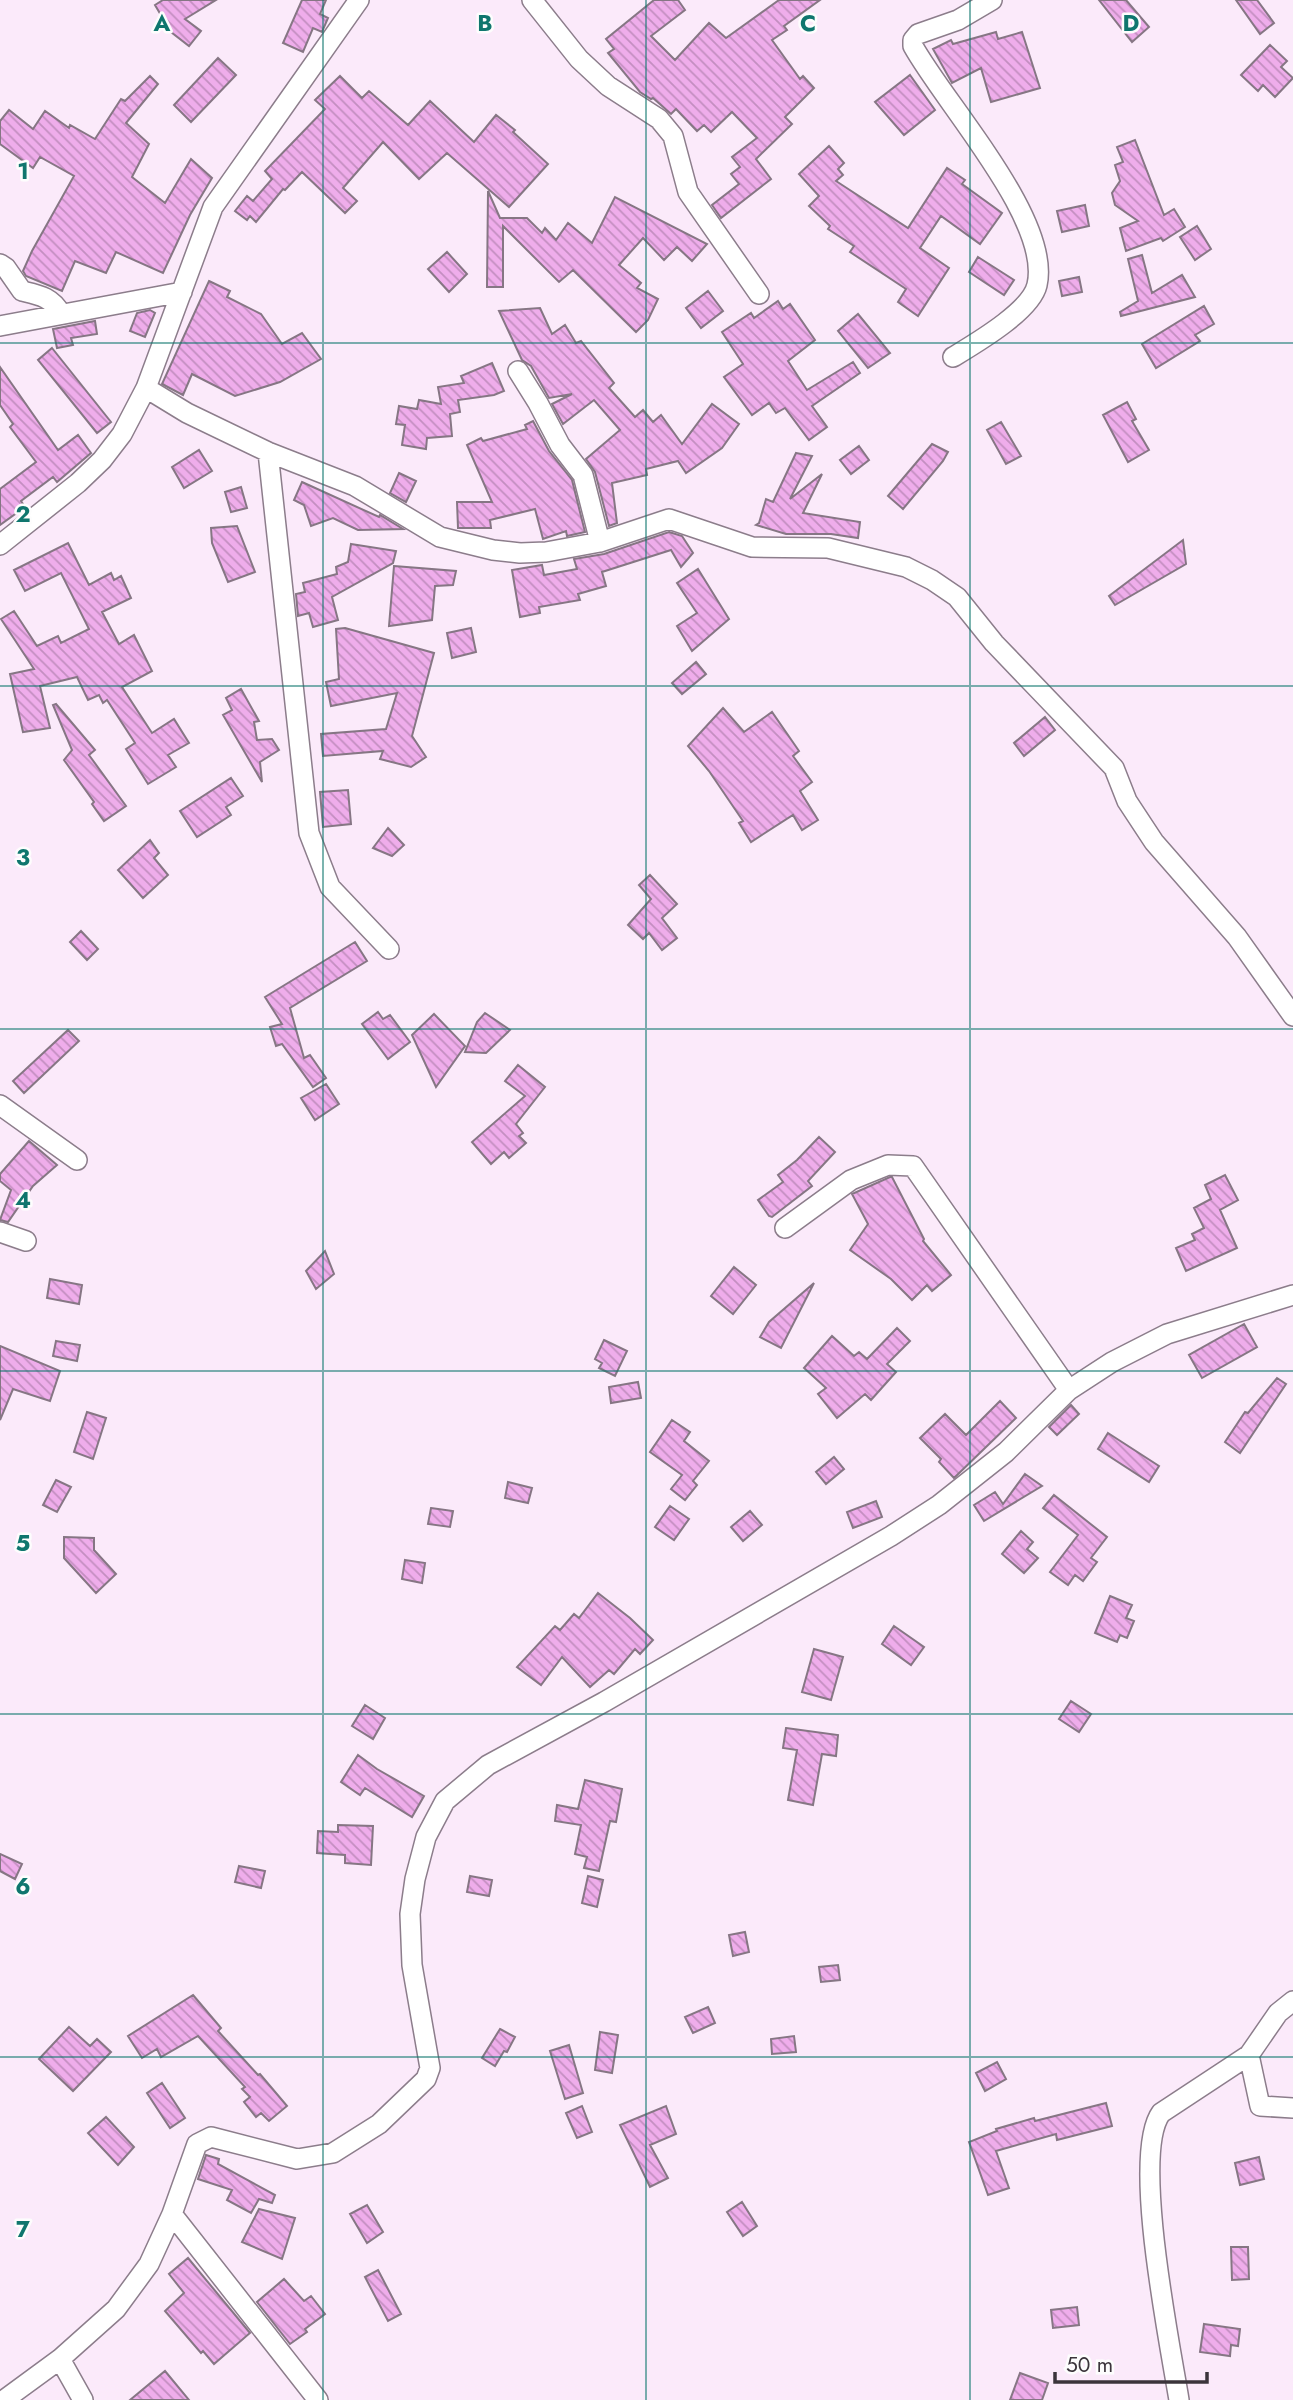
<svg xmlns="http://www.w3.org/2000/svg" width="1293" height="2400" font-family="Jost,sans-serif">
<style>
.building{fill:url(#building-back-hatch);stroke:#867684;stroke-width:2}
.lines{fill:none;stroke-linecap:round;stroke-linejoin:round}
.minor-casing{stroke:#8c7d8b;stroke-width:22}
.minor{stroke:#fff;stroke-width:19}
.grid{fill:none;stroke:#0f766e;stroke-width:2;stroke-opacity:0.55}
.grid-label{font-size:23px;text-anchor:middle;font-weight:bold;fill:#0f766e;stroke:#fdfdfd;stroke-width:5;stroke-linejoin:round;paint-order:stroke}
</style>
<defs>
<pattern id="building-back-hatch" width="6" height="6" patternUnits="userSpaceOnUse" patternTransform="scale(1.75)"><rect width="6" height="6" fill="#efadeb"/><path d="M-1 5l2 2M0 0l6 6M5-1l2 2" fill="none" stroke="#c38ec0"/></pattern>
</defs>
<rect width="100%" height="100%" fill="#fbeafa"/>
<path class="building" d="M163 0H216L185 19 201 31 189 46 171 32 155 5Z
M302 0H326L320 14 328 18 322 32 313 28 303 52 283 43Z
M654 0H678L685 10 651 36 675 60 709 23 726 38 779 0H820L784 26 787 30 772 40 800 79 803 76 814 88 785 117 792 124 756 159 771 179 721 218 712 205 739 184 731 174 740 167 732 157 757 138 732 112 711 132 704 125 697 131 676 109 671 114 653 98 651 99 640 92 608 53 614 49 606 39Z
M1099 0H1126L1149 27 1132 42Z
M1236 0H1257L1274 23 1260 34Z
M996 32 998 39 1022 32 1040 88 991 102 981 68 952 83 933 49 951 40 953 44Z
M1270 45 1287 61 1281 67 1293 78 1275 97 1263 85 1258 91 1241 75Z
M218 58 236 75 191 122 174 105Z
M910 75 935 110 904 135 875 102Z
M150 76 158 84 126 123 149 144 132 177 165 203 191 159 212 178 190 215 163 273 116 252 106 273 75 261 62 291 26 276 23 271 32 251 74 176 40 157 33 168 0 144V121L9 110 33 129 45 111 69 128 70 125 95 139 121 99 125 101Z
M340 76 362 98 369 91 408 125 430 101 474 142 496 115 515 130 513 132 548 164 509 207 447 153 419 179 383 142 343 188 357 201 345 213 302 172 285 190 283 189 256 222 250 216 247 220 235 211 247 196 253 201 272 179 265 171 325 109 315 100Z
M1135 140 1164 215 1174 209 1185 227 1163 241 1161 238 1126 251 1120 228 1138 221 1115 205 1112 193 1120 181 1115 165 1123 162 1117 147Z
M829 146 844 163 838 169 843 175 836 181 908 228 947 168 965 180 962 184 1002 213 980 244 941 216 920 248 949 268 918 316 898 302 906 289 850 252 854 246 828 229 830 226 809 206 819 196 799 174Z
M488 191 500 218H527L542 233 545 228 556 240 568 223 592 243 615 197 707 244 692 261 677 247 664 260 643 238 619 265 641 283 637 288 658 299 648 320 636 332 573 270 559 282 503 226V287H487Z
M1085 205 1089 226 1062 232 1057 211Z
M1197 226 1211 249 1195 260 1180 237Z
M447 252 467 274 449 292 428 269Z
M1142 255 1152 293 1182 275 1195 297 1121 316 1120 312 1138 301 1128 259Z
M978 257 1014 280 1004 295 969 272Z
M1079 277 1082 292 1062 296 1059 281Z
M209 281 230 291 227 297 261 314 282 344 302 333 321 359 280 382 235 396 192 374 183 395 162 384Z
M708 291 723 311 701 328 686 308Z
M778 301 783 309 790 304 815 340 788 361 807 390 853 362 860 373 812 406 827 427 809 440 785 408 776 413 769 403 752 415 724 377 743 364 722 332 751 313 754 318Z
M1204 306 1214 324 1195 335 1200 341 1156 368 1142 344Z
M540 308 552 334 565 325 576 343 581 341 614 383 609 388 635 417 643 410 653 422 661 415 682 444 712 404 739 424 722 448 686 473 678 461 646 469 647 475 612 483 617 523 609 526 595 472 586 459 620 430 594 400 563 424 552 404 572 394 549 398 531 366 522 360 499 311Z
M150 310 155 313 145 337 130 331 137 313Z
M858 314 890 353 868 368 838 331Z
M95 321 97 334 71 338 73 345 57 348 53 329Z
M52 348 111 422 97 433 38 360Z
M492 363 504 391 494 395 458 400 460 412 450 414 452 436 427 438 426 449 402 445 405 425 396 424 399 406 417 409 419 400 441 404 438 387 464 383 461 376Z
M0 367 58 450 78 435 91 453 57 482 53 477 21 501 25 507 0 525V489L36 462 10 427 13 424 0 405Z
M1127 402 1136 419 1132 421 1149 450 1128 462 1103 415Z
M533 421 549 451 572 480 585 532 567 536 566 531 543 539 535 509 490 520 491 528H458L457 502H492L467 445 481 438 483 441 527 429 525 425Z
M1001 422 1021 456 1006 464 987 430Z
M932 444 948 452 943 461 903 509 888 496Z
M859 446 869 460 851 474 840 460Z
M199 450 212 471 184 488 172 467Z
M796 453 812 456 790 499 822 474 803 513 860 522 858 538 831 534H786L756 525 759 523 766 499 773 502Z
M399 473 416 481 406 502 390 493Z
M302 482 379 517 380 515 403 529 358 530 333 518 311 526 304 505 294 500Z
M241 487 247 508 231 512 225 492Z
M237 526 255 572 228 582 212 543 211 528Z
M669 532 682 536 693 553 681 567 671 550 602 572 606 586 578 594 580 600 539 607 540 613 520 617 512 570 542 565 544 575 577 569 574 559 604 554Z
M1183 540 1186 564 1115 605 1109 596Z
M68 543 89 585 111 573 114 580 121 576 131 598 102 612 119 644 134 635 152 671 122 687 152 733 174 719 189 743 168 755 176 767 148 784 126 749 135 743 107 700 103 703 99 695 88 700 77 677 40 686 50 728 23 732 10 674 34 669 1 619 14 611 37 646 58 636 61 643 89 629 61 573 25 591 14 570Z
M351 544 396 551 393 563 332 597 338 620 313 627 309 613 298 616 296 594 305 592 303 583 337 574 336 567 348 562Z
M394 566 456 571 453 585 435 586 432 620 389 626Z
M698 569 729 619 692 651 677 626 697 613 677 583Z
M345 628 434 653 412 736 426 757 411 767 380 759 383 751 323 756 321 734 386 729 397 693 331 706 326 682 339 679 336 629Z
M471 628 476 652 452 658 447 633Z
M696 662 706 674 682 694 672 683Z
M241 689 259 721 254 722 257 740 272 739 279 750 260 762 262 782 223 715 232 710 226 698Z
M56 704 95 750 89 755 126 806 104 821 92 804 94 802 64 760 72 750 53 705Z
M723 708 744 732 772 712 799 751 793 756 812 782 800 791 818 820 802 830 793 815 751 842 739 823 743 821 709 771 688 746Z
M1045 717 1055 730 1024 756 1014 743Z
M231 778 243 796 226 807 231 815 197 837 180 811Z
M348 790 351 824 323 827 320 792Z
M388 828 404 845 392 856 373 848Z
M150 840 159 853 154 858 168 875 143 898 118 870Z
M650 875 677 904 662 918 677 938 662 950 649 933 643 939 628 925 651 899 639 885Z
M81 931 98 949 87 960 70 942Z
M355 942 367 961 290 1008 304 1058 310 1055 326 1078 313 1087 282 1044 276 1046 270 1027 282 1024 265 997Z
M378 1012 383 1019 390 1015 410 1042 388 1059 362 1024Z
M485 1013 510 1030 486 1053 465 1052 477 1022Z
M434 1014 465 1046 436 1087 412 1035Z
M68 1030 79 1041 24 1093 13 1081Z
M518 1065 545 1087 516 1124 523 1133 519 1136 526 1143 509 1158 504 1152 491 1164 472 1142 525 1096 505 1081Z
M326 1084 339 1104 315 1120 301 1098Z
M819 1137 835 1152 808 1181 812 1186 772 1217 769 1216 758 1200 783 1182 778 1175 797 1160Z
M29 1141 57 1165 33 1186 8 1222 0 1220 11 1190 0 1181V1174Z
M1225 1175 1238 1200 1220 1210 1237 1248 1186 1271 1176 1248 1195 1240 1192 1234 1204 1228 1194 1208 1211 1199 1205 1185Z
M890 1177H892L924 1239 923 1241 951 1275 932 1291 927 1285 912 1300 891 1279 850 1250 868 1224 852 1194Z
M325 1251 334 1274 316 1289 306 1271Z
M734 1267 756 1285 733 1314 711 1296Z
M50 1279 82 1285 79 1304 47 1298Z
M814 1283 781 1348 760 1337 769 1322Z
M1244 1324 1257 1347 1202 1378 1189 1355Z
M897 1328 910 1341 887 1364 896 1372 871 1400 865 1394 837 1418 818 1394 826 1388 804 1368 832 1336 854 1356 859 1352 867 1359Z
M604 1340 627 1351 615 1376 599 1368 602 1363 595 1359Z
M56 1341 80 1345 77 1361 53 1356Z
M0 1346 60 1371 50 1401 13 1389 0 1420Z
M1277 1378 1286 1384 1240 1453 1225 1442 1245 1412 1248 1413Z
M638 1382 641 1398 611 1403 609 1387Z
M1000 1401 1016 1418 954 1478 939 1462 941 1459 920 1438 945 1414 966 1435Z
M1071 1405 1079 1414 1057 1435 1049 1427Z
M87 1412 106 1418 93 1459 74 1452Z
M672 1420 690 1432 684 1441 709 1461 693 1481 697 1485 685 1500 671 1489 682 1475 650 1452Z
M1108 1433 1159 1466 1149 1482 1098 1449Z
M834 1457 844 1469 826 1484 816 1472Z
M1025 1474 1042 1486 984 1521 974 1505 995 1492 1003 1504Z
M56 1480 71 1487 57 1512 43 1505Z
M508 1482 532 1488 528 1503 505 1498Z
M1054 1495 1107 1537 1091 1558 1097 1562 1083 1581 1075 1575 1068 1585 1050 1572 1078 1535 1043 1508Z
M876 1501 882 1517 853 1528 847 1512Z
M670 1506 689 1519 674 1540 655 1527Z
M431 1508 453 1511 450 1527 428 1524Z
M750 1511 762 1525 743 1541 731 1527Z
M1021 1531 1033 1542 1027 1549 1038 1558 1024 1573 1002 1554Z
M64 1537 94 1538V1550L116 1574 96 1593 64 1558Z
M405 1560 425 1563 422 1583 402 1579Z
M598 1593 630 1618 653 1640 640 1654 635 1649 614 1674 609 1670 590 1687 562 1657 541 1685 517 1667 555 1626 560 1630 574 1614 579 1618Z
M1110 1596 1132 1605 1126 1618 1134 1621 1127 1638 1120 1635 1117 1642 1095 1633Z
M894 1626 924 1647 911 1665 882 1644Z
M814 1649 843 1657 831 1700 802 1692Z
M1071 1701 1091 1714 1079 1732 1059 1719Z
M365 1705 385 1718 373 1739 352 1726Z
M786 1728 838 1735 836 1756 822 1754 813 1805 788 1800 797 1750 783 1748Z
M358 1755 377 1769 424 1796 412 1817 365 1788 360 1795 341 1782Z
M585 1780 622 1789 616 1822 610 1821 599 1871 584 1868 587 1857 575 1854 581 1825 555 1821 557 1805 578 1809Z
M338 1825 373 1826 371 1865 345 1863V1855L317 1853 318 1831 338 1832Z
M0 1854 22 1864 15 1879 0 1871Z
M239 1866 265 1871 261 1888 235 1882Z
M470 1876 492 1880 489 1896 467 1892Z
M588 1876 603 1880 597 1907 582 1903Z
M745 1932 749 1952 733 1956 729 1935Z
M838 1965 840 1980 821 1982 819 1967Z
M193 1995 221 2028 218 2031 258 2075 260 2074 287 2106 269 2121 261 2113 256 2117 244 2102 250 2097 242 2089 245 2087 198 2036 161 2057 157 2049 142 2058 128 2036Z
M708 2007 715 2023 693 2033 685 2017Z
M69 2027 90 2046 97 2039 111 2052 73 2091 39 2059Z
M500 2029 515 2037 507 2052 504 2051 495 2066 482 2058Z
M600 2032 618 2035 612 2073 595 2070Z
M794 2036 796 2052 772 2054 771 2039Z
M569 2045 583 2093 565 2099 550 2051Z
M997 2062 1006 2079 985 2091 976 2073Z
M162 2083 185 2118 170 2128 147 2093Z
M1106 2103 1112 2126 1057 2140 1056 2134 996 2151 1009 2188 988 2195 969 2142 997 2131 996 2129 1034 2118 1035 2121Z
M582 2106 592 2132 577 2138 566 2113Z
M666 2106 676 2134 650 2145 668 2178 650 2187 620 2125Z
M106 2117 134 2147 118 2165 88 2133Z
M206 2155 219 2159 218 2164 275 2195 272 2203 259 2199 251 2213 227 2200 232 2190 198 2179Z
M1259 2157 1264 2179 1240 2185 1235 2163Z
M742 2202 757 2226 743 2236 727 2212Z
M367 2205 383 2232 367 2243 350 2214Z
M259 2209 295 2218 282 2259 242 2242Z
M1231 2247H1248L1249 2279 1232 2280Z
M188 2258 250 2333 214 2364 203 2351 201 2353 165 2311 184 2293 169 2274Z
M378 2270 401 2314 388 2321 365 2277Z
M284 2279 304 2301 311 2296 325 2314 305 2329 307 2332 290 2344 257 2302Z
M1077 2307 1079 2325 1053 2328 1051 2310Z
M1204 2324 1240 2329 1238 2346 1231 2345 1230 2356 1200 2352Z
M165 2371 189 2400H130Z
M1020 2373 1048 2383 1042 2400H1010Z"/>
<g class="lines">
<defs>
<path id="minor" d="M532 0 579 59 608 86 659 119 673 136 688 192 759 294
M0 264 6 268 22 291C39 295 52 297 61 314
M0 326 182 292
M953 357C976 343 1031 311 1037 285 1052 220 945 104 913 46V40L918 34 958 20 992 0
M518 371 538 403 560 445 583 475 600 542
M146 388 187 413 268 452 355 486 440 537 493 550 520 553 546 552 600 542 669 519 752 547 828 548 906 567 932 580 957 597 994 643 1114 768 1127 801 1154 842 1237 937 1293 1016
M268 452 309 833 330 887 389 949
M0 545 78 483 102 460 122 434 146 388 213 207 359 0
M0 1105 77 1160
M785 1228 851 1180 888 1165 913 1166 1069 1390
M0 1232 26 1241
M1293 2001 1278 2013 1249 2055 1260 2106 1293 2108
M172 2214 318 2400
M60 2359 83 2400
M4 2400 60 2359 116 2309 149 2264 172 2214 197 2144 211 2137 297 2159 333 2153 379 2124 426 2079 430 2068 412 1965 410 1914 415 1879 426 1837 445 1801 488 1765 604 1702 891 1536 939 1505 1006 1452 1069 1390 1112 1362 1167 1334 1293 1295
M1179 2400C1170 2344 1131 2154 1161 2113L1249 2055"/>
</defs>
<use href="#minor" class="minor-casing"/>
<use href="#minor" class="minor"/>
</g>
<path class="grid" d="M323 0V2400M646 0V2400M970 0V2400M0 343H1293M0 686H1293M0 1029H1293M0 1371H1293M0 1714H1293M0 2057H1293"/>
<g class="grid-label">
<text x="162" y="31">A</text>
<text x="485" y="31">B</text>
<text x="808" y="31">C</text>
<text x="1131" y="31">D</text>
<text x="23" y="179">1</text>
<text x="23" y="522">2</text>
<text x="23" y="865">3</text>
<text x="23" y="1208">4</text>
<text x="23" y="1551">5</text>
<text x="23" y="1894">6</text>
<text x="23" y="2237">7</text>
</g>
<path d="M1055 2372v10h152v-10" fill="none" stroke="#3b343b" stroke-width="3.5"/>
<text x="1066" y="2372" font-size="21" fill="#3b343b" stroke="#fdfdfd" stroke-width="5" paint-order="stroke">50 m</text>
</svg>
